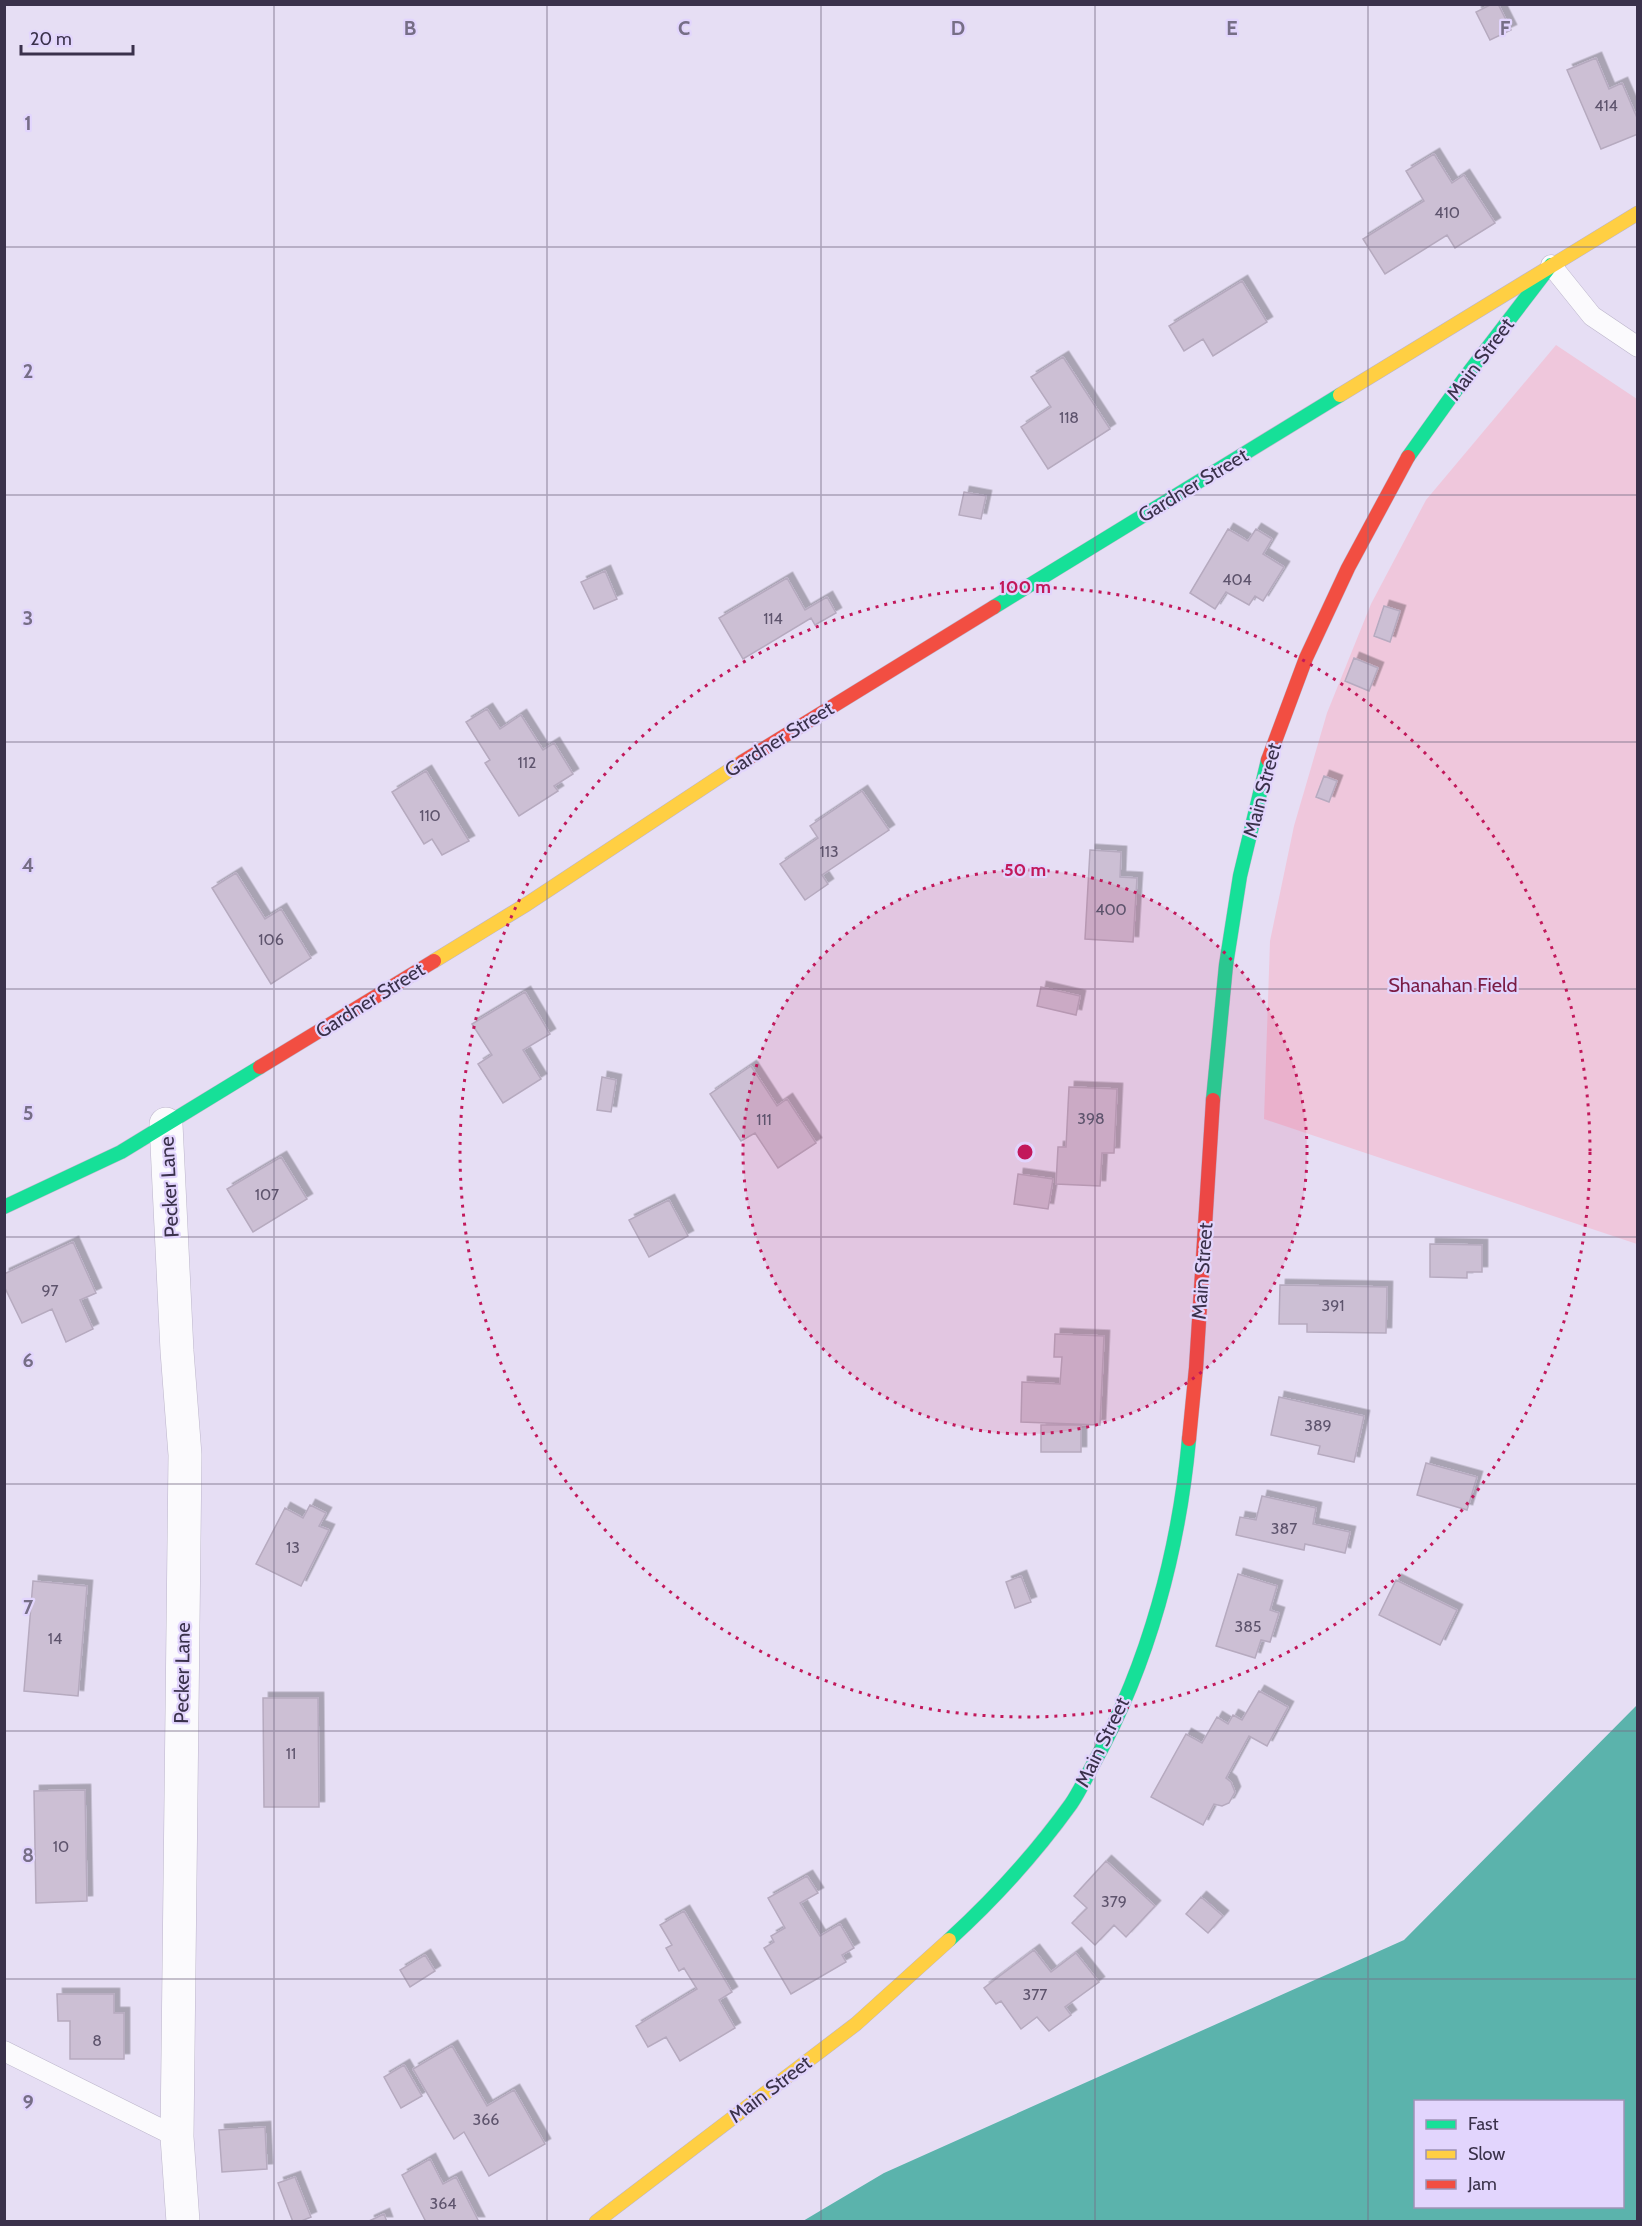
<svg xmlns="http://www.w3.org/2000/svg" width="1642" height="2226" font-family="Cabin,sans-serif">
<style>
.green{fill:#efc7dc}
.water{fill:#5bb3ac;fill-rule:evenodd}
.building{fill:#ccbfd4;stroke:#b6aabf;stroke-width:1.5;filter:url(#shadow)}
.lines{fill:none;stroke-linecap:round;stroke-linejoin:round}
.lane-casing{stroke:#bcb5cb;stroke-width:21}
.street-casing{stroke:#bcb5cb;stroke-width:34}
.fast-casing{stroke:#bcb5cb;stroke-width:15}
.slow-casing{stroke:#bcb5cb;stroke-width:15}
.jam-casing{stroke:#bcb5cb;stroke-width:15}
.lane{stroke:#fbfafd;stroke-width:20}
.street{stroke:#fbfafd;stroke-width:33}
.fast{stroke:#16e098;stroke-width:14}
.slow{stroke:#ffcf43;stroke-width:14}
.jam{stroke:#f24e42;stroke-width:14}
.grid{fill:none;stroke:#766e86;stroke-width:1.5;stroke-opacity:0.55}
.ring{fill:none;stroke:#c2185b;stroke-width:3;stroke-dasharray:3 6}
.labels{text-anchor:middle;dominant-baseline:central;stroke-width:4.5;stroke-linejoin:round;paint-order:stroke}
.number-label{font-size:16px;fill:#5e546d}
.street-label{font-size:20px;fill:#3a314b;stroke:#e2d5fd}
.park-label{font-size:20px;fill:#7b1c45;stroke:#e2d5fd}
.grid-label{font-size:20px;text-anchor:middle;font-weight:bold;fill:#766e86;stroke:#e2d5fd;stroke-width:4.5;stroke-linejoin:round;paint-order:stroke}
.centre{fill:#c2185b;stroke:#e2d5fd;stroke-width:3}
.ring-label{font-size:18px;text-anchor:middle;font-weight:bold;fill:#c2185b;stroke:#e2d5fd;stroke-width:4.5;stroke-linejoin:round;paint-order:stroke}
</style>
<defs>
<filter id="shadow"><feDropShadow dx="5.5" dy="-5.5" stdDeviation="0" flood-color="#0004"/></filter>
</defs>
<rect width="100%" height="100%" fill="#e6def4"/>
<path class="green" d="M1556 345 1637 399V1244L1264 1119 1270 941 1294 826 1327 713 1371 604 1426 500Z"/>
<path class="water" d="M1637 1705V2221H803L884 2173 1404 1940ZM1416 2102H1622V2206H1416Z"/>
<path class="building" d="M1492 4H1498L1511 30 1490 40 1476 12Z
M1596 58 1609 89 1622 83 1638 120V134L1601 149 1567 70Z
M1434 154 1452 183 1464 175 1495 223 1455 248 1447 235 1385 274 1363 239 1424 201 1406 171Z
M1242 281 1267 322 1213 356 1203 339 1184 351 1169 326Z
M1063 357 1110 429 1048 469 1021 427 1051 407 1031 377Z
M964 492 986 496 981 519 959 515Z
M1228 529 1248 541 1256 529 1272 539 1263 554 1284 567 1263 601 1255 596 1249 605 1226 592 1215 609 1190 593Z
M605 571 617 599 594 609 581 582Z
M787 578 805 610 827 597 836 613 815 625 811 618 743 659 719 618Z
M1384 606 1400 611 1390 642 1374 636Z
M1354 658 1378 668 1369 691 1345 681Z
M487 709 500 729 521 715 543 750 554 743 573 774 554 786 558 791 519 816 485 763 490 760 466 722Z
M426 771 469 841 442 855 432 839 424 844 392 792Z
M1324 776 1337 781 1329 802 1316 797Z
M862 791 889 830 822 875 828 884 805 900 780 864 818 838 810 826Z
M1090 850 1121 852 1120 877 1137 878 1133 942 1085 939Z
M236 873 265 919 281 909 311 958 271 984 212 888Z
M1041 987 1080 996 1076 1015 1037 1006Z
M525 992 550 1034 523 1050 541 1079 503 1103 478 1064 492 1055 472 1024Z
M751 1066 777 1106 787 1099 816 1143 778 1168 755 1133 741 1141 710 1094Z
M602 1077 616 1080 611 1112 597 1110Z
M1069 1087 1117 1089 1114 1153H1102L1100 1186 1056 1184 1058 1147H1066Z
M281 1157 307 1199 253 1232 227 1189Z
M1018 1174 1053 1179 1048 1209 1014 1204Z
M669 1200 688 1236 649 1257 629 1220Z
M73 1242 96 1293 80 1300 93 1329 66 1342 52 1309 22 1323 4 1286V1274Z
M1430 1244 1482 1245V1272H1467V1278L1430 1277Z
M1280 1285 1387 1287 1386 1333 1307 1332V1324H1279Z
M1055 1334 1104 1336 1100 1425 1021 1422 1022 1382 1060 1384 1062 1357H1054Z
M1279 1397 1364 1416 1354 1462 1318 1454 1320 1446 1271 1435Z
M1041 1425H1081V1452H1041Z
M1426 1463 1477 1477 1467 1510 1417 1495Z
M1262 1496 1316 1508 1313 1524 1350 1532 1345 1553 1305 1544 1304 1550 1236 1535 1240 1517 1256 1520Z
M310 1505 326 1513 319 1526 329 1530 301 1586 256 1564 285 1508 303 1518Z
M1238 1574 1277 1586 1270 1610 1279 1613 1270 1642 1261 1640 1255 1658 1216 1646Z
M1021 1576 1031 1602 1015 1608 1006 1582Z
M1396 1580 1457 1610 1440 1645 1379 1615Z
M33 1581 87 1586 78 1696 24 1691Z
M1259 1691 1288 1707 1267 1746 1249 1736 1226 1778 1231 1782 1235 1792 1229 1803 1222 1806 1214 1804 1203 1825 1151 1797 1186 1734 1202 1743 1217 1717 1228 1724 1233 1715 1242 1720Z
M263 1698H318L319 1807H264Z
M85 1790 87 1901 36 1903 34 1791Z
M1106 1861 1155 1906 1126 1937 1114 1925 1095 1945 1072 1923 1087 1908 1074 1896Z
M807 1876 818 1893 800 1903 820 1936 840 1924 854 1948 842 1955 846 1962 791 1994 764 1948 774 1942 771 1936 785 1928 768 1898Z
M1201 1897 1223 1916 1208 1933 1186 1914Z
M684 1911 732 1992 719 2000 735 2028 680 2061 666 2037 648 2047 636 2026 697 1989 684 1968 679 1971 666 1948 672 1945 660 1925Z
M1034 1950 1051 1972 1076 1953 1099 1982 1065 2007 1071 2015 1049 2031 1037 2017 1021 2029 1001 2001 996 2004 984 1988Z
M425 1955 435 1971 410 1987 400 1970Z
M57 1994H114V2013H124V2059H70V2021H58Z
M452 2046 487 2106 514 2090 545 2144 489 2176 464 2132 454 2139 413 2069Z
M404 2065 422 2096 401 2108 384 2077Z
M265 2127 267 2169 222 2172 219 2130Z
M430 2159 443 2184 456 2177 479 2222H426L402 2175Z
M295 2177 311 2217 299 2222H293L278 2183Z
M384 2214 387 2222H369V2221Z"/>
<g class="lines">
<defs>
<path id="lane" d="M1551 265 1592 316 1638 347
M4 2051 177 2137"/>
<path id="street" d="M166 1124 177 1351 185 1455 177 2137 183 2222"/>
<path id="fast" d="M1408 457 1466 376 1551 265
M994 607 1340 395
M1213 1100 1226 965 1240 876 1268 760
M4 1207 121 1152 260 1067
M949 1940C994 1899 1035 1854 1071 1804 1080 1791 1087 1775 1095 1761 1149 1663 1179 1549 1189 1439"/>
<path id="slow" d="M1340 395 1638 213
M434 961 527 904 742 762
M596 2222 856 2024 949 1940"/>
<path id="jam" d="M1268 760 1306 658 1348 568 1408 457
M742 762 994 607
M260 1067 434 961
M1189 1439 1196 1368 1213 1100"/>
</defs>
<use href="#lane" class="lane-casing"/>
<use href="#street" class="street-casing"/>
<use href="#fast" class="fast-casing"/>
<use href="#slow" class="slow-casing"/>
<use href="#jam" class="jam-casing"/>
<use href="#lane" class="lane"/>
<use href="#street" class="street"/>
<use href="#fast" class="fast"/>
<use href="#slow" class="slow"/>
<use href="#jam" class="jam"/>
</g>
<path class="grid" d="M274 4V2222M547 4V2222M821 4V2222M1095 4V2222M1368 4V2222M4 247H1638M4 495H1638M4 742H1638M4 989H1638M4 1237H1638M4 1484H1638M4 1731H1638M4 1979H1638"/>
<circle cx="1025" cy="1152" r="282" fill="#c2185b" fill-opacity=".12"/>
<g class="ring">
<circle cx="1025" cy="1152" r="282"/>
<circle cx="1025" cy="1152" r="565"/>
</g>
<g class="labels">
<g class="number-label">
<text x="1606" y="105">414</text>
<text x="1447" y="212">410</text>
<text x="1069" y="417">118</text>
<text x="1237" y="579">404</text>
<text x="773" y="618">114</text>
<text x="527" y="762">112</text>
<text x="430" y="815">110</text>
<text x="829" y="851">113</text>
<text x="1111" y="909">400</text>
<text x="271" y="939">106</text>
<text x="1091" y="1118">398</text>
<text x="764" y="1119">111</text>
<text x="267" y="1194">107</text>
<text x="50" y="1290">97</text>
<text x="1333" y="1305">391</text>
<text x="1318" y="1425">389</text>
<text x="1284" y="1528">387</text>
<text x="293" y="1547">13</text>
<text x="1248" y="1626">385</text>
<text x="55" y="1638">14</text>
<text x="291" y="1753">11</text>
<text x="61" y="1846">10</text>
<text x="1114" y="1901">379</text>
<text x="1035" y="1994">377</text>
<text x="97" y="2040">8</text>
<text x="486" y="2119">366</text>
<text x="443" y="2203">364</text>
</g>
<g class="street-label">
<text transform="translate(1480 359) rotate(-53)">Main Street</text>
<text transform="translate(1193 485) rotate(-31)">Gardner Street</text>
<text transform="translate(779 739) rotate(-32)">Gardner Street</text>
<text transform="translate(1262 790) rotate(-75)">Main Street</text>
<text transform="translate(370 1000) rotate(-32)">Gardner Street</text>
<text transform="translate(169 1187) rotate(-93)">Pecker Lane</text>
<text transform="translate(1202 1271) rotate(-86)">Main Street</text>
<text transform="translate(182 1673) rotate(-89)">Pecker Lane</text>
<text transform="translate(1102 1742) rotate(-64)">Main Street</text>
<text transform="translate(770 2089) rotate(-37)">Main Street</text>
</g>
<g class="park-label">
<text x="1453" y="985">Shanahan Field</text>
</g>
</g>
<g class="grid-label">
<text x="410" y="35">B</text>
<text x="684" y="35">C</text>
<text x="958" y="35">D</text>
<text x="1232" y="35">E</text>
<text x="1505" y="35">F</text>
<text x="28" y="130">1</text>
<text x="28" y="378">2</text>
<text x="28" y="625">3</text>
<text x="28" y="872">4</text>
<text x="28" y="1120">5</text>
<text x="28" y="1367">6</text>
<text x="28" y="1614">7</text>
<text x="28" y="1862">8</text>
<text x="28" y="2109">9</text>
</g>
<circle cx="1025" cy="1152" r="9" class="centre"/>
<g class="ring-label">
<text x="1025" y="593">100 m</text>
<text x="1025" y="876">50 m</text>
</g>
<rect width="1642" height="2226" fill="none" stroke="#3a314b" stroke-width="12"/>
<rect x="1414" y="2100" width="210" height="108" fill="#e2d5fd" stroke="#9f93b6" stroke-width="1.5"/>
<rect x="1426" y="2120" width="30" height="9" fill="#16e098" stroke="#9f93b6" stroke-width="1.5"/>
<text x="1468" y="2130" font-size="18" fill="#3a314b">Fast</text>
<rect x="1426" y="2150" width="30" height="9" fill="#ffcf43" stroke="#9f93b6" stroke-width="1.5"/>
<text x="1468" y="2160" font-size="18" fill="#3a314b">Slow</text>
<rect x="1426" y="2180" width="30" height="9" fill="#f24e42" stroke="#9f93b6" stroke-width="1.5"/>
<text x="1468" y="2190" font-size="18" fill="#3a314b">Jam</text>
<path d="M21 45v9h112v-9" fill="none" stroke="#3a314b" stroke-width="3"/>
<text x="30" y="45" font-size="18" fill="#3a314b" stroke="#e2d5fd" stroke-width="4.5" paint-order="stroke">20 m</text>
</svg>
